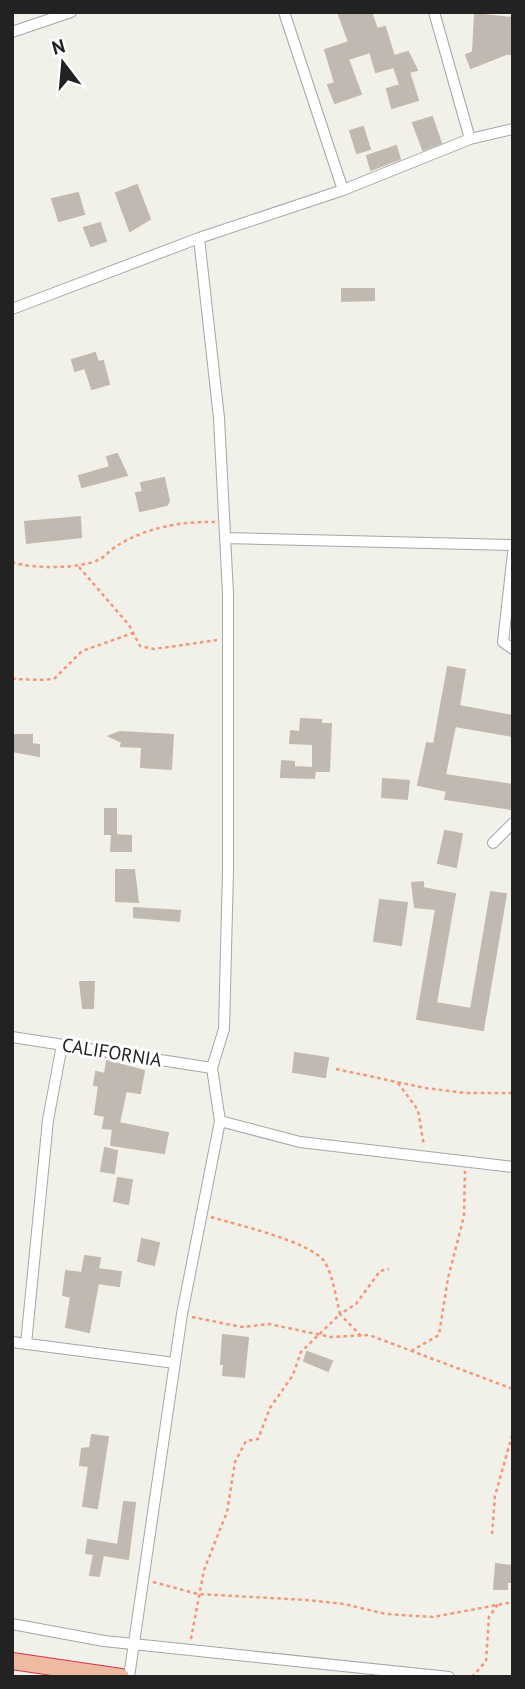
<svg xmlns="http://www.w3.org/2000/svg" width="525" height="1689" font-family="'PT Sans',sans-serif">
<style>
.building{fill:#bfb9b2;stroke:#c3b9ac;stroke-width:2}
.lines{fill:none;stroke-linecap:round;stroke-linejoin:round}
.minor-casing{stroke:#a6a6a6;stroke-width:12}
.trunk-casing{stroke:#d53151;stroke-width:18}
.path{stroke:#f49677;stroke-width:2.5;stroke-dasharray:3.5 3.5;stroke-linecap:butt}
.minor{stroke:#fff;stroke-width:10}
.trunk{stroke:#eebba0;stroke-width:16}
.labels{text-anchor:middle;dominant-baseline:central;stroke-width:6;stroke-linejoin:round;paint-order:stroke}
.street-label{font-size:19px;fill:#222;stroke:#fff}
</style>
<rect width="100%" height="100%" fill="#f1f0e9"/>
<path class="building" d="M346 12H371L377 29 385 27 394 56 408 52 417 70 409 72 418 100 392 108 387 89 400 85 394 67 376 72 370 52 348 59 361 94 335 103 328 85 335 83 325 50 349 42 339 15Z
M475 14 513 18V54H506L471 68 466 55 473 52Z
M432 117 441 143 423 150 413 123Z
M363 127 370 149 357 153 350 131Z
M396 146 400 159 371 170 367 156Z
M137 185 150 219 130 231 116 193Z
M78 193 84 214 59 221 52 199Z
M100 223 106 241 91 246 84 228Z
M342 289H374V300L342 301Z
M95 353 98 362 103 361 109 384 92 389 85 368 75 371 72 360Z
M117 454 127 475 82 487 79 476 110 467 107 457Z
M164 478 169 501 167 505 140 511 136 493 143 492 141 483Z
M80 517 81 537 27 543 25 522Z
M448 667 465 670 459 706 513 716V736L455 726 445 775 513 785 512 809 445 799 447 791 418 785 427 743 434 744Z
M301 719 321 720V724H331L329 771H315L314 778 281 777 282 761 294 762V767L313 768V744L290 743 291 731 300 732Z
M120 732 173 735 171 769 141 767 142 747 121 746 122 742 109 736Z
M12 735H32V744L39 745V756L12 751Z
M383 779 409 781 407 799 382 797Z
M105 809H116V834H105Z
M445 831 462 834 456 867 438 863Z
M112 835 131 836V851H111Z
M116 870H134L138 902 116 901Z
M423 882V888L455 894 436 1003 471 1009 491 892 506 894 483 1030 417 1019 436 909 415 907 412 883Z
M380 900 407 903 401 945 374 941Z
M134 908 180 911 179 921 134 917Z
M80 982H94L93 1008H83Z
M295 1053 328 1058 325 1077 293 1072Z
M107 1061 144 1071 140 1093 126 1091 119 1123 168 1133 164 1153 111 1145 113 1129 103 1128 105 1116 95 1114 99 1086 94 1085 96 1072 105 1074Z
M105 1148 117 1151 114 1173 101 1171Z
M118 1178 132 1180 128 1204 114 1201Z
M142 1239 159 1243 154 1265 138 1261Z
M85 1256 100 1258 98 1269 121 1272 119 1286 98 1283 89 1332 66 1327 71 1297 63 1295 66 1271 82 1273Z
M223 1335 248 1338 244 1377 223 1375 224 1364H221Z
M307 1352 332 1361 328 1371 304 1361Z
M92 1435 108 1437 97 1508 83 1506 89 1466 80 1465 82 1449 90 1448Z
M124 1502 135 1503 128 1559 103 1555 99 1576 90 1575 94 1554 86 1553 88 1540 118 1545Z
M496 1564 513 1566V1582H507V1589H494Z"/>
<g class="lines">
<defs>
<path id="minor" d="M284 12 343 190
M434 12 470 139
M12 32 71 12
M12 309 199 238 343 190 470 139 513 129
M225 538 513 545
M513 553 503 642 513 649
M493 843 513 823
M12 1037 212 1068
M220 1121 300 1142 513 1167
M12 1342 175 1363
M26 1344 48 1120 62 1045
M12 1624 104 1641 449 1677
M129 1677 182 1314 220 1121 212 1068 224 1029 228 871V594L219 418 199 238"/>
<path id="trunk" d="M12 1661 121 1677"/>
</defs>
<use href="#minor" class="minor-casing"/>
<use href="#trunk" class="trunk-casing"/>
<path class="path" d="M12 562C32 569 79 569 98 560 105 557 109 551 115 547 145 528 180 521 215 522
M79 567 129 625 140 646 154 649 217 640
M12 679 45 680 55 678 82 651 133 633
M336 1069 425 1088 466 1093H513
M398 1083 418 1110 424 1146
M192 1317 242 1327 269 1324 331 1337 369 1335 513 1389
M361 1336 340 1314 356 1304 380 1271 389 1269
M411 1351 439 1335 448 1278 464 1216 465 1171
M492 1534 495 1496 513 1432
M153 1582 198 1594 307 1600 344 1604 386 1614 433 1617 513 1602
M191 1639 204 1570 227 1512 235 1462 246 1441 258 1439 270 1408 293 1375 301 1352 340 1314C336 1299 333 1274 324 1261 309 1241 237 1225 211 1217
M472 1677 486 1661 489 1617 498 1604"/>
<use href="#minor" class="minor"/>
<use href="#trunk" class="trunk"/>
</g>
<g class="labels">
<g class="street-label">
<text transform="translate(112 1052) rotate(9)">CALIFORNIA</text>
</g>
</g>
<rect width="525" height="1689" fill="none" stroke="#222222" stroke-width="28"/>
<g transform="translate(63 63) rotate(344)" stroke="#ffffff" stroke-width="5" paint-order="stroke">
<path d="M0-5L12 26L0 18L-12 26Z" fill="#222222"/>
<text y="-10" font-size="19" font-weight="bold" text-anchor="middle" fill="#222222">N</text>
</g>
</svg>
